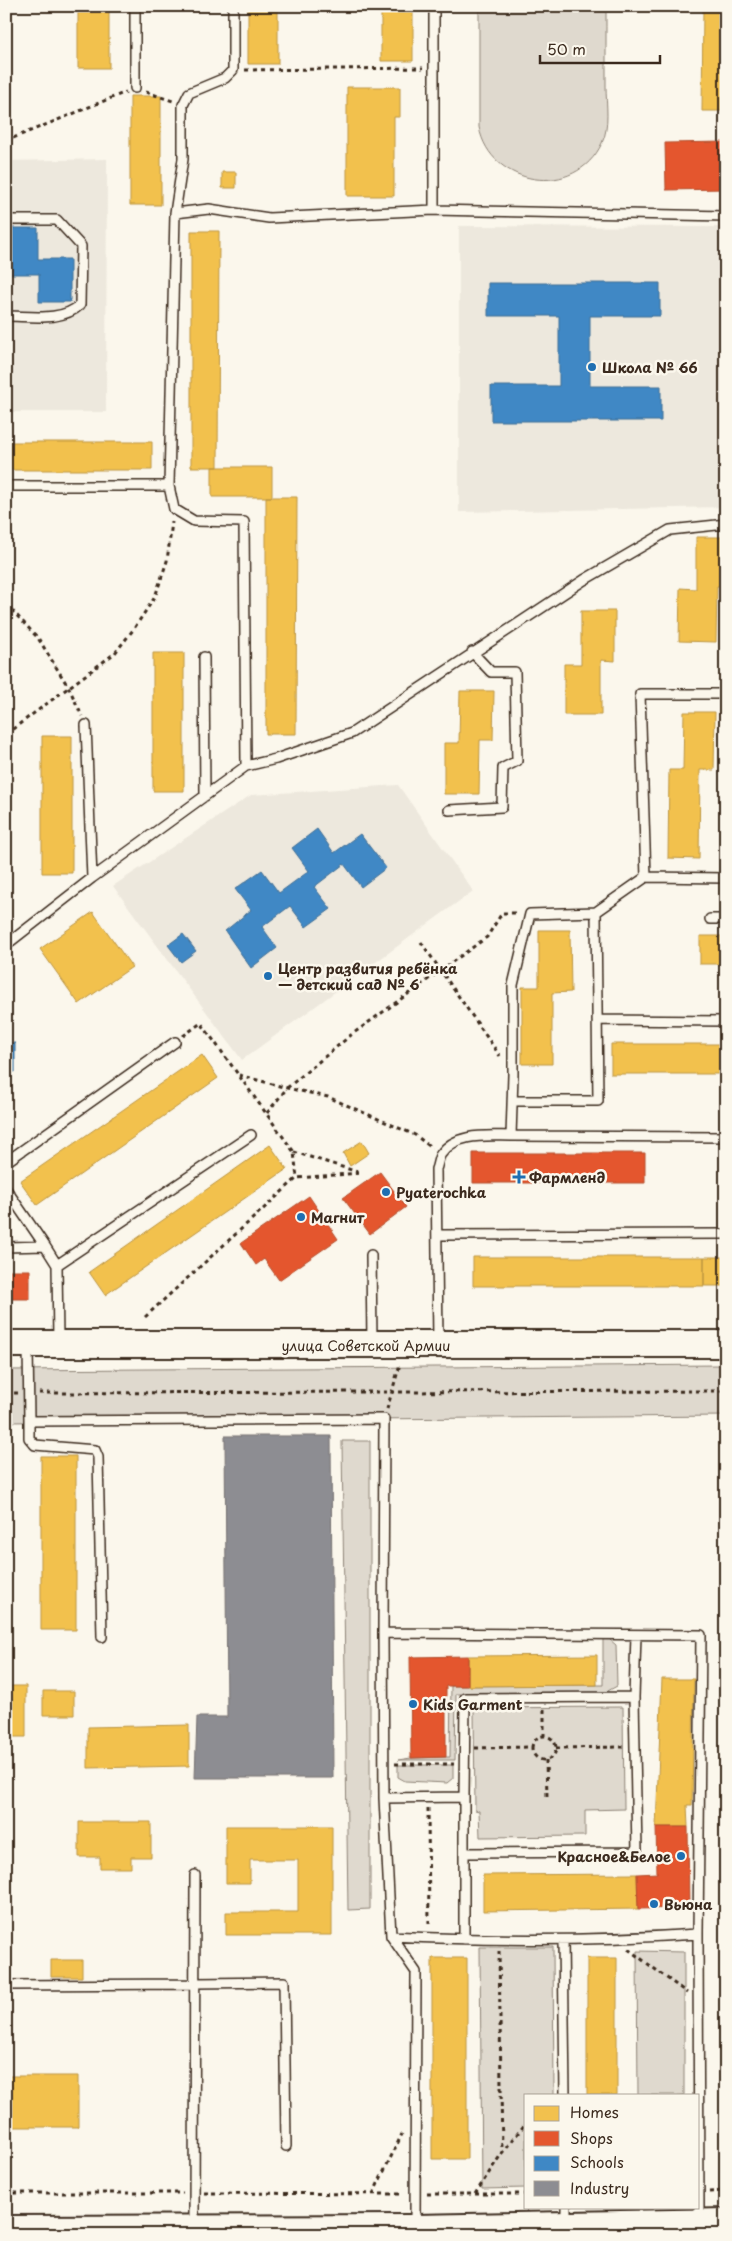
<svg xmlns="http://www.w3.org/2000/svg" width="732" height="2241" font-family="'Playpen Sans',sans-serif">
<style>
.built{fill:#ede8dd}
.green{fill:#dfd9ce;stroke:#8d8276}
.homes{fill:#f2c14e;stroke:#bb9440}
.shops{fill:#e4572e;stroke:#b14a29}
.schools{fill:#3f88c5;stroke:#3e6c93}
.industry{fill:#8d8d92;stroke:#746f6f}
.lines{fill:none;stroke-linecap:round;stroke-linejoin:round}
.lane-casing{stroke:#3b2a1e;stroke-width:12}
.secondary-casing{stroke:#3b2a1e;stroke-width:30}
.path{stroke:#3b2a1e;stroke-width:3;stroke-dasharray:4 4;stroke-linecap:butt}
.lane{stroke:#fbf7ec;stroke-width:9}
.secondary{stroke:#fbf7ec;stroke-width:26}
.poi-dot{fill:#1f6fb2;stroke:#fbf7ec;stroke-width:2}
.labels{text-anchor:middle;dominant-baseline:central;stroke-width:5;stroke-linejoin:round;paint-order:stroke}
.poi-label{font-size:14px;font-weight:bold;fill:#3b2a1e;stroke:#fbf7ec;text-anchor:start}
.street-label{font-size:14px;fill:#3b2a1e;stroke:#fbf7ec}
</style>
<rect width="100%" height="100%" fill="#fbf7ec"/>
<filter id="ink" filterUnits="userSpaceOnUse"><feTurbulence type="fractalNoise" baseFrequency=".02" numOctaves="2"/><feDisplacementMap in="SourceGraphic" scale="10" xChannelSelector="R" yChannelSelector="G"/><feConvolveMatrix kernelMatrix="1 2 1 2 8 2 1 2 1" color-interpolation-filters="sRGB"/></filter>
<g filter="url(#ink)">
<path class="built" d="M107 159 106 412H6V161Z
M459 226 726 227V507L459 512Z
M398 785 473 891 242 1060 113 886 251 795Z"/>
<path class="green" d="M479 6H606C606 33 606 60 606 86 606 105 610 126 602 143 576 200 490 187 479 127Z
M726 1365V1416L6 1422V1370Z
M342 1441H370V1909L348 1910Z
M603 1634 616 1645 617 1686 604 1693 456 1694 455 1760H398L411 1758 450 1757 451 1686 603 1685Z
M623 1707 624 1809 585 1810V1836L480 1837 479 1811 475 1810 474 1708Z
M398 1765H453V1778L447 1783 405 1781 398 1777Z
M480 1947H553L554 2095H526V2188L482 2189Z
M637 1951 684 1952V2095H638Z"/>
<path class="homes" d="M78 6H109V68H78Z
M248 6H278V64H248Z
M381 6H413V61H381Z
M681 6H726V111H702L703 9H681Z
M347 87H400V117H394V196H347Z
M130 96H161V205H130Z
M222 172H236V188H222Z
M191 231H219L218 467H191Z
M6 442H152V470H6Z
M212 467H272V497H212Z
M266 497H297L296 734H266Z
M696 537H726V586H717L716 642 679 641 680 588 696 589Z
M581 611H615V661L601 660V715H564V664H581Z
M153 653H184V791H153Z
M460 691H494L493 740H480L479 794H444V743H459Z
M684 712H715L714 770H700L699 859 668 858 669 770H683Z
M42 736H72V873H42Z
M93 912 132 967 79 1004 40 949Z
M539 930H570L571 992 552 993V1064H522V987H539Z
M700 936H726V964H700Z
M611 1044H726V1074H611Z
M202 1055 218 1078 37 1205 20 1181Z
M362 1141 369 1153 350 1166 343 1153Z
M270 1145 287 1169 105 1295 89 1272Z
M473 1257H704V1286H473Z
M704 1257H726V1286H704Z
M41 1456H76V1630H41Z
M597 1655V1685L468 1686V1656Z
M662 1679H694L692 1805H687L688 1827H656Z
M6 1686H26V1737H6Z
M43 1691H74V1715H43Z
M189 1725V1766L88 1768V1727Z
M79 1822H151V1857H131V1868H100V1857H79Z
M226 1826H332V1935H226V1912H298V1860H250V1883H226Z
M637 1874 638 1909 483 1911V1875Z
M432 1958H467V2159H432Z
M587 1958H617V2095H587Z
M51 1960H82V1977H51Z
M6 2076H78V2127H6Z"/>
<path class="shops" d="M726 142V189L666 190 665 143Z
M473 1153H645V1183H473Z
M380 1172 406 1207 370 1234 343 1198Z
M309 1196 338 1239 279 1280 264 1259 256 1265 241 1243Z
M6 1270H30V1299H6Z
M468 1656V1686H446V1757L411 1758 410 1657Z
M656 1827H688L689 1908 638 1909 637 1874 657 1873Z"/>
<path class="schools" d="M8 228H38V259H70V302H39V274H6Z
M488 283H660V316H590V386H661V421H491V386H559V316H488Z
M317 829 334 853 360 834 386 868 361 887 344 864 314 887 331 909 306 927 290 906 262 927 277 948 251 968 225 931 251 910 235 889 262 870 279 893 309 871 292 848Z
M183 934 196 951 181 962 168 945Z
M6 1043H15V1072H6Z"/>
<path class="industry" d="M225 1436H331L333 1778H195L197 1717H227Z"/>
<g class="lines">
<defs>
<path id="lane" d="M135 6V88
M434 210V6
M175 213 209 209 269 218 434 210 726 216
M6 220H57L81 246 80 305C62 322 30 316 6 316
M6 486H169L175 213 183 159V105L189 93 225 78 233 70V6
M169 486 174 509 194 521 244 522 246 766
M204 657 205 796
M86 725 92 878
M449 810 502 807 503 768 517 761 515 672H491L472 652
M646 877 726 878
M710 919H726
M6 945 92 878 246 766 276 759 352 733 584 580 670 530 726 524
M597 1020 726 1021
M513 1101H598L596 912
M511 1136 726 1137
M6 1162 175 1042
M6 1189 45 1246
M438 1235 726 1234
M6 1247 45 1246 57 1265 58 1341
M371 1255 372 1342
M57 1265 251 1135
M438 1342 436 1169C438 1165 438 1158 441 1154 456 1132 488 1136 511 1136L513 1075V985L530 914 596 912 646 877 640 694H726
M28 1346 29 1421 384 1419 383 1633 701 1635 698 1934
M29 1421V1438L35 1445 95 1450 98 1457 102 1637
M383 1633 384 1798 391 1936 416 1972 415 2226
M464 1797 465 1698 634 1697 636 1635
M384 1798 464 1797V1939
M464 1853 637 1852 634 1697
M391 1936C493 1941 595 1941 698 1934L699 2219
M563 1940 565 2095
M196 1983 284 1982 286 2146
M6 1985 196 1984
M566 2207V2223
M194 2227 195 1875"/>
<path id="secondary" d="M6 1344H726
M6 2229 415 2228 726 2222"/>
</defs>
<use href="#lane" class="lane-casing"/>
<use href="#secondary" class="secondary-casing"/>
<path class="path" d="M245 70 423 68
M146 92 173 101
M6 141 126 92
M6 604 38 638 69 688 82 716
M6 734 115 653 133 630 155 597 167 561 172 522
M421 942 500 1056
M183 1036 201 1023 294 1152 297 1178
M239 1075 287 1088 328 1097 415 1135 432 1148
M267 1113 287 1088 351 1035 487 937 502 913H518
M294 1152 358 1172
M145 1317 297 1178 361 1173
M6 1393H18
M39 1393 726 1391
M387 1409 400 1364
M544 1709V1736
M532 1748a12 12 0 1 1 24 0a12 12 0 1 1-24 0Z
M475 1748 532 1747
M556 1748 623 1747
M546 1760 547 1797
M395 1764H454
M428 1808 429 1927
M628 1949 687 1993
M499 1951 502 2153
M709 2192 726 2191
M6 2193H183
M204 2193 403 2194
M373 2194 402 2134
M427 2194H526
M475 2194 502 2153 526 2123"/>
<use href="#lane" class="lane"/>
<use href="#secondary" class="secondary"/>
</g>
</g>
<g class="poi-dot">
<circle cx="592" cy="367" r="5"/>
<circle cx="268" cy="976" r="5"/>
<path d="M516.5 1169.5h5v5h5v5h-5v5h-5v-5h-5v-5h5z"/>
<circle cx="386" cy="1192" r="5"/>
<circle cx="301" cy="1217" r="5"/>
<circle cx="413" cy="1704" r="5"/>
<circle cx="681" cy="1856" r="5"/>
<circle cx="654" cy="1904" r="5"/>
</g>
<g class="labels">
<g class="poi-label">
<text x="602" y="367">Школа № 66</text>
<text x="278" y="968">Центр развития ребёнка<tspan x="278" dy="16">— детский сад № 6</tspan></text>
<text x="529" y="1177">Фармленд</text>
<text x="396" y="1192">Pyaterochka</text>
<text x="311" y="1217">Магнит</text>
<text x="423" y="1704">Kids Garment</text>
<text x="671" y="1856" text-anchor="end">Красное&amp;Белое</text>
<text x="664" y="1904">Вьюна</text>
</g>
<g class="street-label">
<text x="366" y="1345">улица Советской Армии</text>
</g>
</g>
<rect width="732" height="2241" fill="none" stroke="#fbf7ec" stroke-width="25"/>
<rect x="12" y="12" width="707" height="2216" fill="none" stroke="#3b2a1e" stroke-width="2" filter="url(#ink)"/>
<rect x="524" y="2094" width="175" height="115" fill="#fbf7ec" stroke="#aea59a"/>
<rect x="534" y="2106" width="25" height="15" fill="#f2c14e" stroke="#aea59a"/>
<text x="570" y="2118" font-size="15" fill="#3b2a1e">Homes</text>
<rect x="534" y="2131" width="25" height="15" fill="#e4572e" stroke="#aea59a"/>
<text x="570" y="2144" font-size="15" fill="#3b2a1e">Shops</text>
<rect x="534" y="2156" width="25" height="15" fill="#3f88c5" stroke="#aea59a"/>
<text x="570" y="2168" font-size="15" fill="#3b2a1e">Schools</text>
<rect x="534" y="2181" width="25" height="15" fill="#8d8d92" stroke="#aea59a"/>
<text x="570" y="2194" font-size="15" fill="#3b2a1e">Industry</text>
<path d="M540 55v8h120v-8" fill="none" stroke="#3b2a1e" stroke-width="2.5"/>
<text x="547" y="55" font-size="15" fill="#3b2a1e" stroke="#fbf7ec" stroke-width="4" paint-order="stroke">50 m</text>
</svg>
